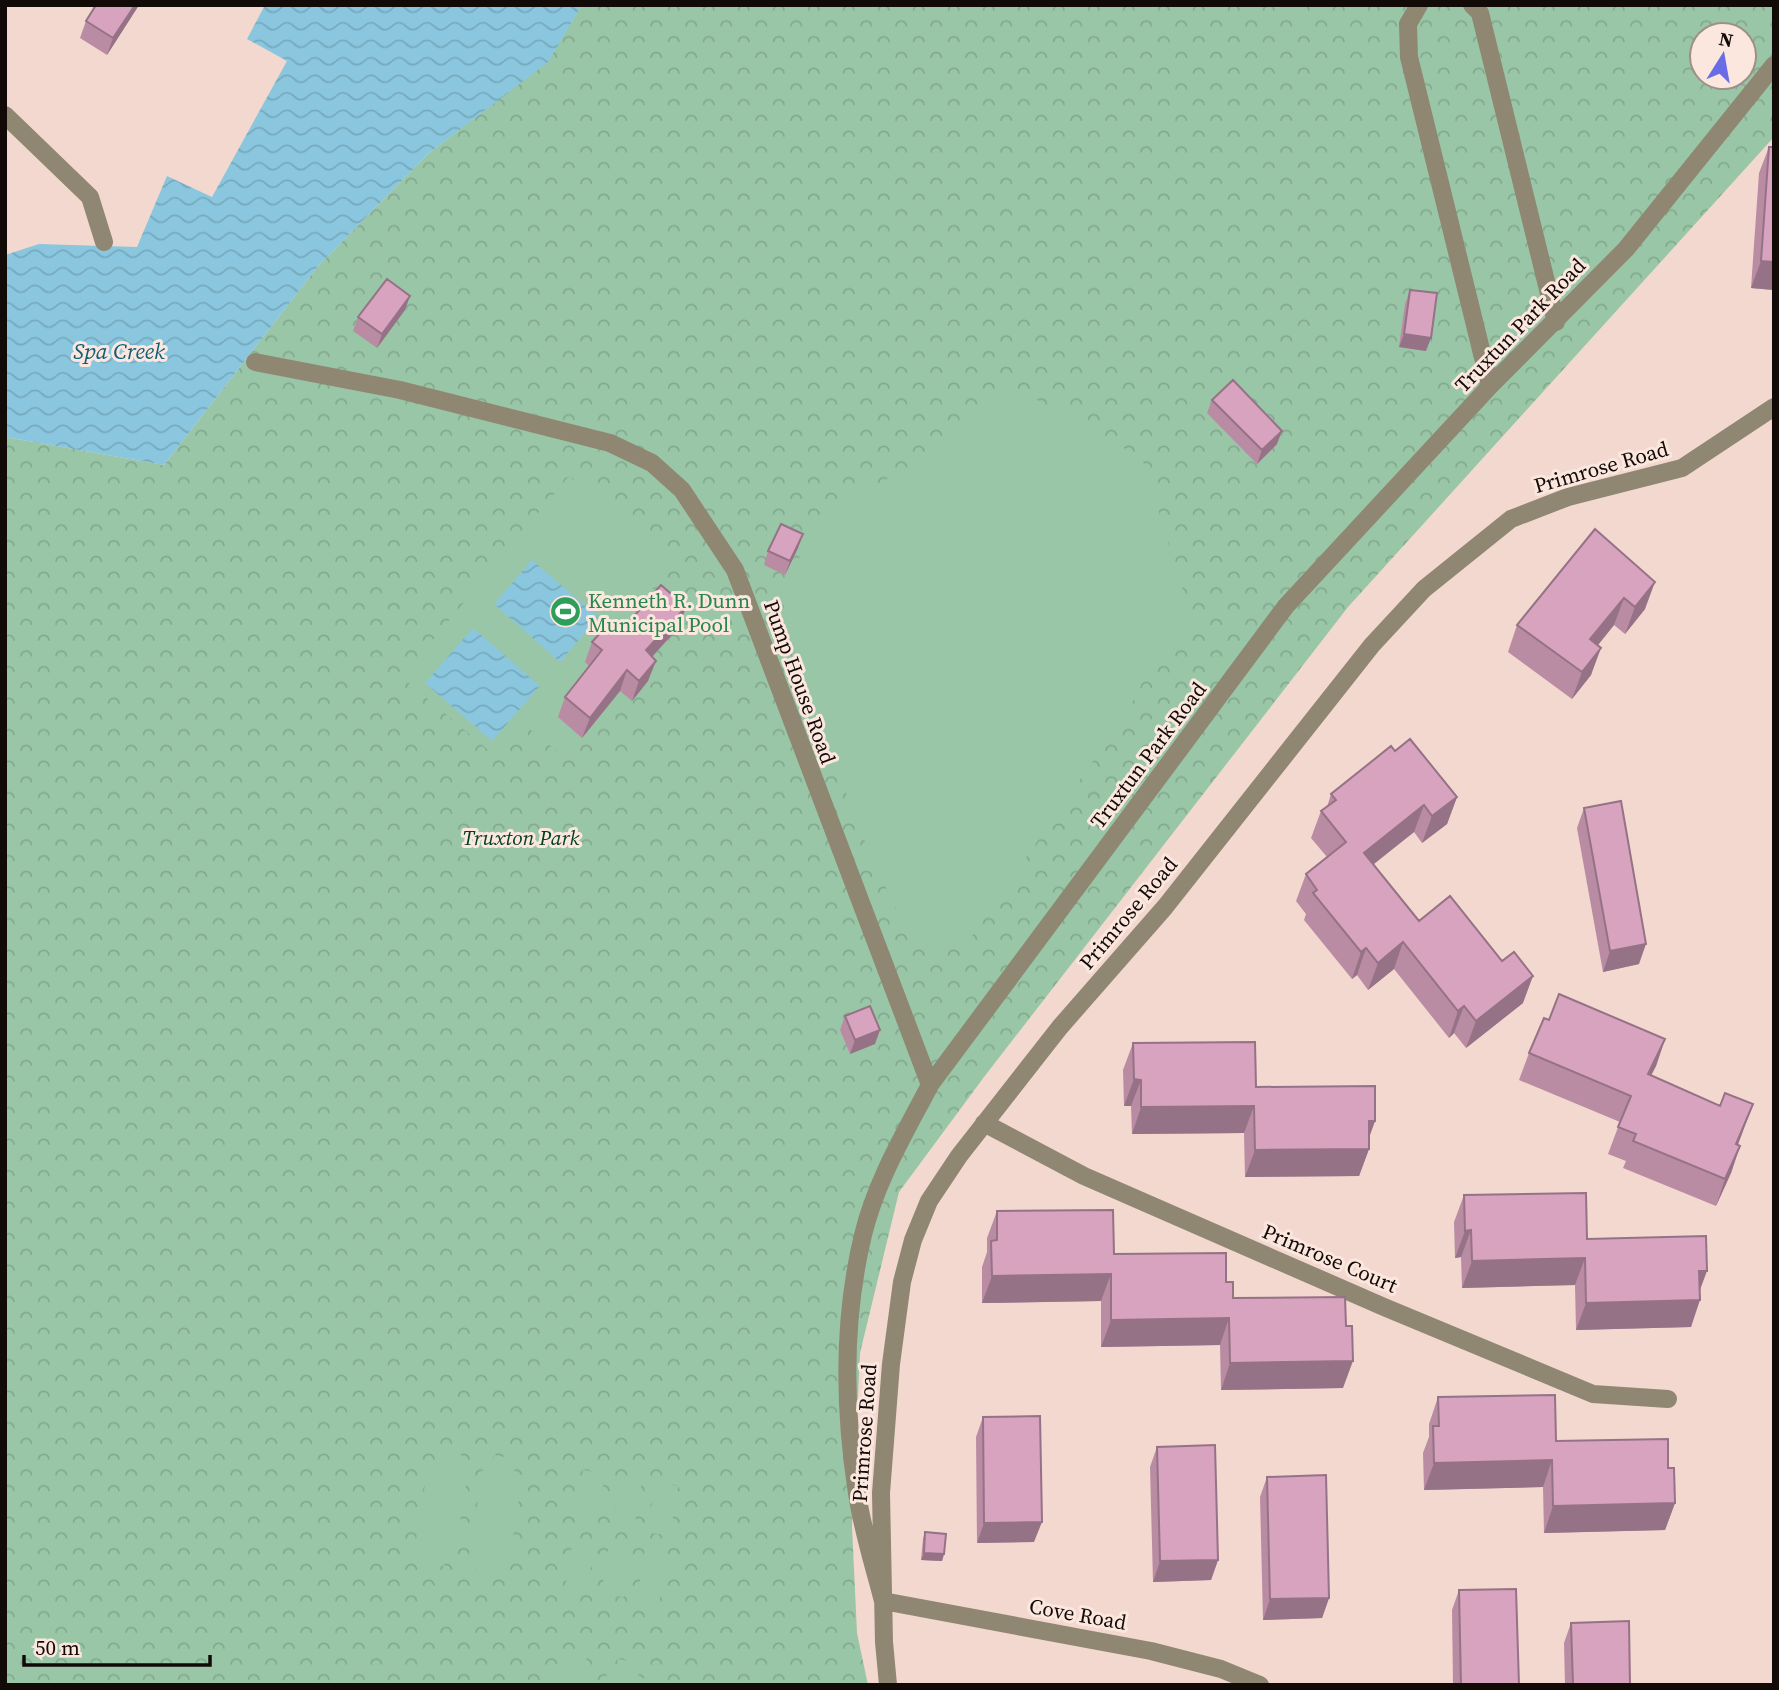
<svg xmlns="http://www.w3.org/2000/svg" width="1779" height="1690" font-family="'Source Serif 4',serif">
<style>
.forest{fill:url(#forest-crowns);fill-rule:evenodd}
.pitch{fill:#99c6a7}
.water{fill:url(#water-waves)}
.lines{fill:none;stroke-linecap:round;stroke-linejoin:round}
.street{stroke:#8f8772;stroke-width:18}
.wall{fill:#b98ca4}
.shaded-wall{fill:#967286}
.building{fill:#d7a3bf;stroke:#967286;stroke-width:2}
.labels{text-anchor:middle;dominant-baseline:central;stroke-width:6;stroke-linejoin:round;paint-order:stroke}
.street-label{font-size:21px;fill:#120a07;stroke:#fce7df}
.leisure-label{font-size:21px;fill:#27864d;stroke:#fce7df;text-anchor:start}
.park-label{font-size:21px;font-style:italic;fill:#024021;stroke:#fce7df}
.water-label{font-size:23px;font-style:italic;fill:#0e5e77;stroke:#fce7df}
</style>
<defs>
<pattern id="forest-crowns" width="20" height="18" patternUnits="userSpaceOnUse" patternTransform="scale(1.75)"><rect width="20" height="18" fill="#99c6a7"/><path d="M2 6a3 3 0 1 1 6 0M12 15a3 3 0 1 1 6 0" fill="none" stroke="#83a98e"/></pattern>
<pattern id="water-waves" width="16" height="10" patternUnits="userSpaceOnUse" patternTransform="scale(1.75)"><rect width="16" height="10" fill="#8ac7df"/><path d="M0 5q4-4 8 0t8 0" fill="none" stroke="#76aabe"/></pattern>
</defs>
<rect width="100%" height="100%" fill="#f2d8cf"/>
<path class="forest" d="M582 5H1774V137L1348 607 984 1077 899 1192 860 1353 852 1527 857 1633 868 1685H5V437L164 465 319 265 428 154 547 62ZM1702 35H1744V77H1702Z"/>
<path class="pitch" d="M1265 5H1307L1305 16Z
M1012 386 1142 458 1193 622 1158 653 1127 712 971 937 962 946 931 948 912 941 871 857 780 624 792 571 825 511 947 448Z
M569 476 671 562 652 588 680 617 641 674 648 681 629 706 618 697 563 756 526 726 494 755 402 677Z
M440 1447 462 1450 460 1464 469 1466 455 1553 446 1552 444 1566 421 1562 424 1548 415 1546 429 1460 437 1461Z
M494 1455 516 1459 514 1473 523 1475 509 1561 500 1560 498 1575 475 1571 478 1557 469 1555 483 1468 491 1469Z
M583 1470 605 1474 597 1524 575 1520Z
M620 1476 642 1480 634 1529 612 1526Z
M655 1483 678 1486 670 1536 647 1532Z
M573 1538 595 1542 587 1592 565 1588Z
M609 1544 632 1547 624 1597 601 1594Z
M645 1550 667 1554 659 1604 637 1600Z
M564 1651 587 1654 585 1669 594 1670 592 1685H551L554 1664 562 1665Z
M618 1659 640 1663 638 1677 647 1679 646 1685H605L607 1673H615Z"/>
<path class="water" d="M265 5H582L548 62 428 154 319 265 164 465 5 437V255L39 244 137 247 167 176 212 197 287 61 247 39Z
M532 560 598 617 560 662 494 604Z
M473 628 540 686 492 741 425 683Z"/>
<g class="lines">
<path class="street" d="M1419 5 1408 24 1409 57 1490 386
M1472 5 1480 13 1556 322
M5 115 90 197 104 242
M255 362 400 390 610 443 652 463 682 490 735 570 930 1085
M984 1123 1084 1176 1384 1307 1593 1394 1668 1399
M888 1685 884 1642 881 1493 891 1364 902 1282 913 1240 929 1201 959 1156 1060 1027 1165 907 1372 645 1424 589 1511 519 1568 497 1682 468 1774 407
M1260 1685 1221 1669 1151 1651 883 1601C874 1566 862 1529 857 1493 844 1409 843 1318 863 1235 876 1181 905 1133 930 1085L1286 606 1490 386 1626 249 1774 65"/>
</g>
<path class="wall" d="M96 5H139L107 55 80 38 86 21Z
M1769 147 1774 290 1751 288 1759 173Z
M1410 290 1426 351 1399 347 1405 304Z
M405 310 377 348 353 331 358 317Z
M1212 400 1277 444 1257 464 1207 413Z
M1595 529 1645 609 1625 634 1614 625 1598 645 1591 675 1572 699 1508 652 1517 625Z
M803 534 798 548 785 575 764 565 768 551Z
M686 607 679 627 652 657 648 681 632 701 620 691 582 738 558 717 565 697 589 666 585 662 592 642 622 630Z
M1395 751 1457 797 1447 824 1422 843 1414 832 1373 864 1419 921 1523 1003 1466 1048 1454 1033 1449 1038 1394 969 1368 990 1357 975 1352 979 1304 920 1306 914 1296 901 1306 874 1327 857 1311 838 1321 811 1327 807 1331 794Z
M1584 808 1639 964 1603 972 1577 828Z
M845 1016 875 1044 850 1054 840 1030Z
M1549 1020 1665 1039 1656 1066 1651 1075 1743 1131 1738 1145 1740 1146 1731 1173 1716 1206 1623 1168 1626 1161 1608 1154 1620 1122 1519 1080 1529 1053Z
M1133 1043 1256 1087 1375 1121 1369 1138V1149L1359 1176 1245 1177 1244 1133 1132 1134 1131 1106H1124L1123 1070Z
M1464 1195 1587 1239 1700 1289 1691 1327 1576 1330 1575 1285 1462 1288 1461 1257 1455 1258 1454 1222Z
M997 1211 1114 1254 1226 1282 1233 1298 1343 1388 1221 1390 1220 1345 1101 1347V1301L982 1303V1267L987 1252V1238Z
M1438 1397 1556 1441 1668 1468 1675 1503 1665 1530 1544 1533 1543 1487 1424 1490 1423 1453 1429 1437V1424Z
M983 1417 1034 1542 977 1543 976 1437Z
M1157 1447 1218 1560 1211 1580 1153 1582 1150 1467Z
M1267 1477 1329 1598 1322 1618 1263 1620 1260 1497Z
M925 1532 944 1554 942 1561 921 1560 923 1539Z
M1459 1590 1519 1685H1453L1452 1610Z
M1571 1623 1630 1685H1565L1564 1643Z"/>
<path class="shaded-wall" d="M135 5H139L107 55 113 38Z
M1761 261 1774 262V290L1751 288Z
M410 296 405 310 377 348 382 334Z
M1404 334 1431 338 1426 351 1399 347Z
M1282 431 1277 444 1257 464 1262 450Z
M803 534 798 548 785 575 790 561Z
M1655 582 1645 609 1625 634 1635 607Z
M1624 598 1614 625 1581 666 1590 639Z
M686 607 679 627 639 671 646 650Z
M1601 648 1591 675 1572 699 1582 672Z
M656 661 648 681 632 701 639 681Z
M627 670 620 691 582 738 590 718Z
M1457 797 1447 824 1422 843 1432 816Z
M1424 805 1414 832 1354 880 1364 853Z
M1403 942 1394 969 1368 990 1378 963Z
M1646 944 1639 964 1603 972 1610 951Z
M1366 948 1357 975 1352 979 1361 952Z
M1533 976 1523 1003 1466 1048 1476 1021Z
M1464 1006 1454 1033 1449 1038 1458 1011Z
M880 1030 875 1044 850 1054 855 1040Z
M1665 1039 1656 1066 1638 1101 1648 1074Z
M1134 1079 1141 1080 1131 1106H1124Z
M1753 1104 1743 1131 1727 1171 1736 1144Z
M1254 1106 1244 1133 1132 1134 1141 1107Z
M1369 1121H1375L1365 1148Z
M1740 1146 1731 1173 1716 1206 1725 1179Z
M1369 1149 1359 1176 1245 1177 1255 1150Z
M1471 1230 1461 1257 1455 1258 1465 1231Z
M1585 1258 1575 1285 1462 1288 1472 1261Z
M1699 1271H1707L1697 1298Z
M1111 1274 1101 1301 982 1303 992 1276Z
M1700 1300 1691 1327 1576 1330 1586 1303Z
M1229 1318 1220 1345 1101 1347 1111 1320Z
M1353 1361 1343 1388 1221 1390 1230 1363Z
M1552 1460 1543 1487 1424 1490 1434 1463Z
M1675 1503 1665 1530 1544 1533 1553 1506Z
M1042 1522 1034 1542 977 1543 984 1523Z
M924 1553 944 1554 942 1561 921 1560Z
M1218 1560 1211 1580 1153 1582 1160 1561Z
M1329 1598 1322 1618 1263 1620 1270 1599Z"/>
<path class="building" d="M96 5H135L113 38 86 21Z
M1769 147H1774V262L1761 261Z
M387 279 410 296 382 334 358 317Z
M1410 290 1437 293 1431 338 1404 334Z
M1233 380 1282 431 1262 450 1212 400Z
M781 524 803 534 790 561 768 551Z
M1595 529 1655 582 1635 607 1624 598 1590 639 1601 648 1582 672 1517 625Z
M661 585 686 607 646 650 656 661 639 681 627 670 590 718 565 697 602 650 592 642 611 621 622 630Z
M1410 739 1457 797 1432 816 1424 805 1364 853 1419 921 1450 896 1502 961 1514 952 1533 976 1476 1021 1464 1006 1458 1011 1403 942 1378 963 1366 948 1361 952 1313 893 1317 890 1306 874 1346 842 1321 811 1336 800 1331 794 1391 746 1395 751Z
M1621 801 1646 944 1610 951 1584 808Z
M1559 994 1665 1039 1648 1074 1720 1106 1725 1093 1753 1104 1736 1144 1740 1146 1725 1179 1633 1141 1636 1134 1618 1127 1631 1096 1529 1053 1544 1018 1549 1020Z
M870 1006 880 1030 855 1040 845 1016Z
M1255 1042 1256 1087 1375 1086V1121H1369V1149L1255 1150 1254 1106 1141 1107V1080L1134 1079 1133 1043Z
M1586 1193 1587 1239 1706 1236 1707 1271H1699L1700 1300 1586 1303 1585 1258 1472 1261 1471 1230 1465 1231 1464 1195Z
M1113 1210 1114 1254 1226 1253V1282H1233V1298L1345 1297 1346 1326H1352L1353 1361 1230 1363 1229 1318 1111 1320V1274L992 1276 991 1241 997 1240V1211Z
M1555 1395 1556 1441 1668 1439V1468H1674L1675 1503 1553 1506 1552 1460 1434 1463 1433 1426H1439L1438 1397Z
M1040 1416 1042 1522 984 1523 983 1417Z
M1215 1445 1218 1560 1160 1561 1157 1447Z
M1326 1475 1329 1598 1270 1599 1267 1477Z
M925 1532 946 1534 944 1554 924 1553Z
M1516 1589 1519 1685H1461L1459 1590Z
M1629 1621 1630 1685H1573L1571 1623Z"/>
<defs>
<symbol id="stadium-disc" viewBox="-11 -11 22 22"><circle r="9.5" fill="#2e9e5b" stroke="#fce7df"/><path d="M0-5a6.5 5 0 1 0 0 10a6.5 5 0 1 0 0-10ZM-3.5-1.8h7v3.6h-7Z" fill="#fff"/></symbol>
</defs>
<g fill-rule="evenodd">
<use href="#stadium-disc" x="548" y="594" width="35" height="35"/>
</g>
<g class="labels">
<g class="street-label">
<text transform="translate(1520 325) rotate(-46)">Truxtun Park Road</text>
<text transform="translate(1601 467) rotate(-16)">Primrose Road</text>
<text transform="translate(800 682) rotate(70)">Pump House Road</text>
<text transform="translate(1148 755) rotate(-53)">Truxtun Park Road</text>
<text transform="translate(1128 913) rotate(-50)">Primrose Road</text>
<text transform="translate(1330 1258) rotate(23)">Primrose Court</text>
<text transform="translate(864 1433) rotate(-86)">Primrose Road</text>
<text transform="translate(1078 1614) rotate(10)">Cove Road</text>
</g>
<g class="leisure-label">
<text x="588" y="600">Kenneth R. Dunn<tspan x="588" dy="24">Municipal Pool</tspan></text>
</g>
<g class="park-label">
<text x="521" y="837">Truxton Park</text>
</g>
<g class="water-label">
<text x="119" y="351">Spa Creek</text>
</g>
</g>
<rect width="1779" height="1690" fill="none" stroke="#120a07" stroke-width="14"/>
<g transform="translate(1723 56) rotate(11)"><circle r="33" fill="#fce7df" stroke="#9e8f89" stroke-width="2"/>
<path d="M0-5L12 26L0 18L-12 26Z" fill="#696ce6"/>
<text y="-10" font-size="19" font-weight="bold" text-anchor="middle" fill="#120a07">N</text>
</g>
<path d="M24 1655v10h186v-10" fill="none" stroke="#120a07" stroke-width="3.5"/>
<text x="35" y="1655" font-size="21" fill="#120a07" stroke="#fce7df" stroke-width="5" paint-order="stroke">50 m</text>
</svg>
